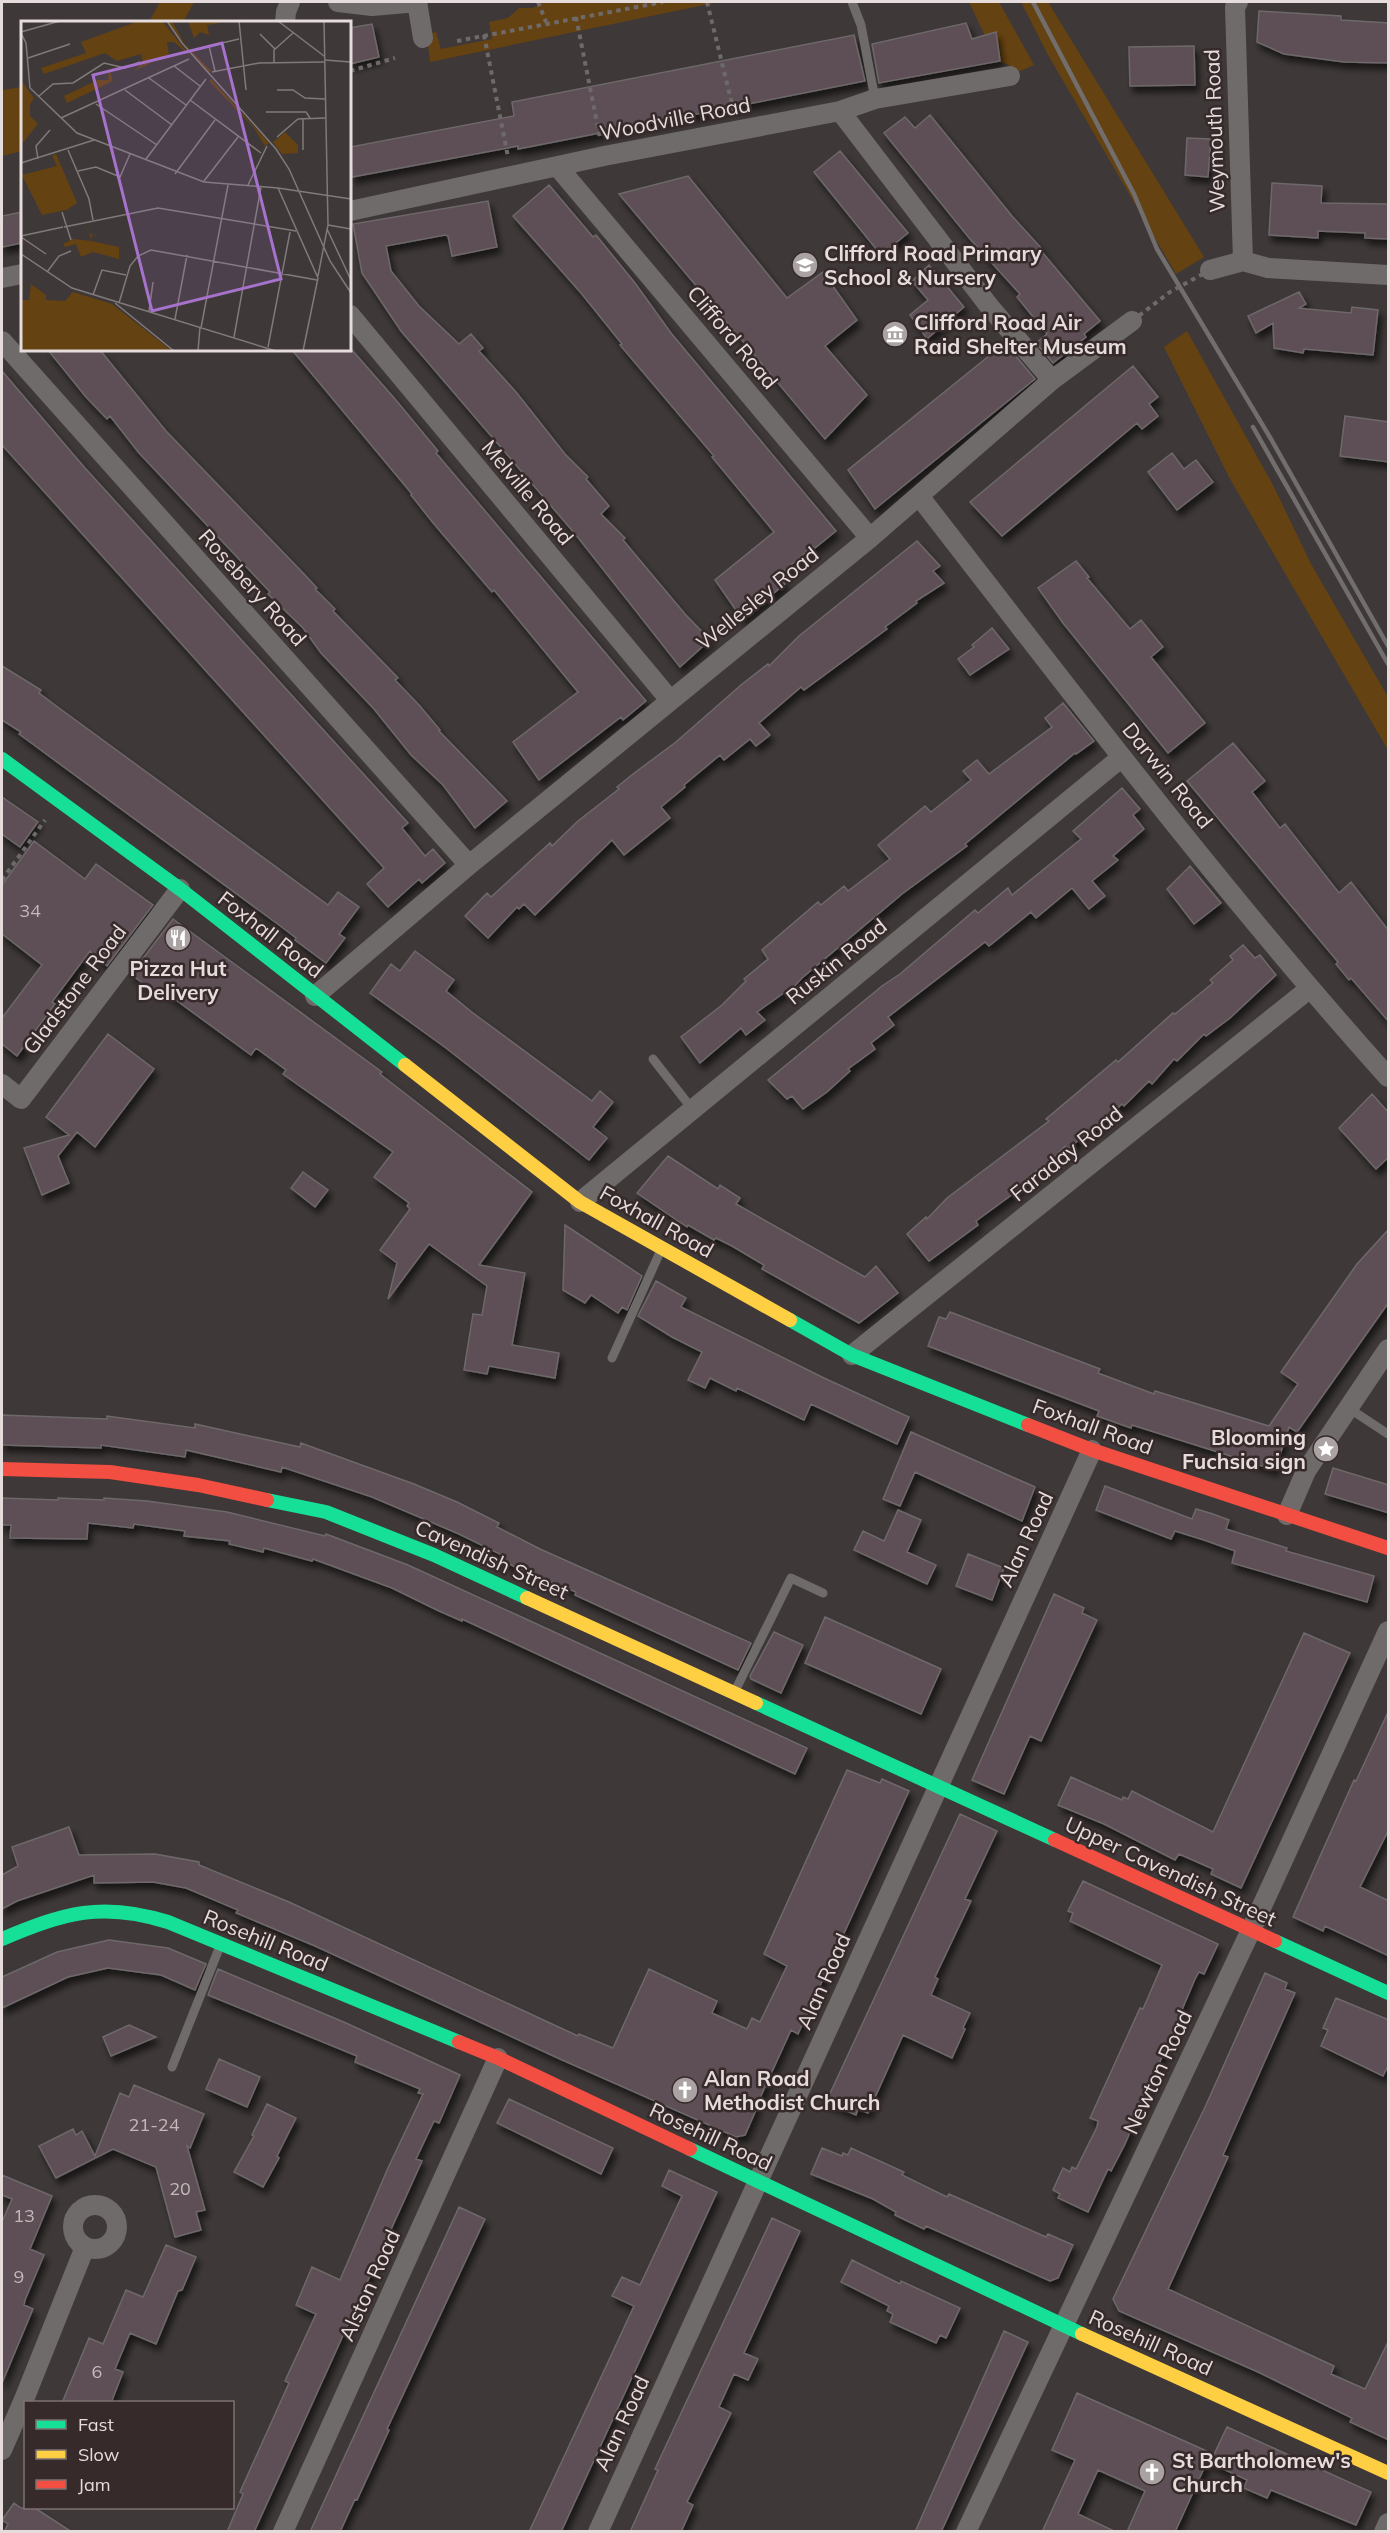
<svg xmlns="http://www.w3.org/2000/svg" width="1390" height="2533" font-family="Mulish,sans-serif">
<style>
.green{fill:#654211}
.building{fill:#5d4f54;stroke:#6e686a;stroke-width:1.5;filter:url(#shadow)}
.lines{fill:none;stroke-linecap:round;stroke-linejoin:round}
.path{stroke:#6e6a69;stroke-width:4;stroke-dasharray:4.5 4.5;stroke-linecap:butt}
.lane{stroke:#6e6b6a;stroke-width:9}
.street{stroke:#6e6b6a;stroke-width:20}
.fast{stroke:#16e098;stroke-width:14}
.slow{stroke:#ffcf43;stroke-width:14}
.jam{stroke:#f24e42;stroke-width:14}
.rail{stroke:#726e6e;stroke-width:4.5}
.path-bridge{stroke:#6e6a69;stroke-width:4;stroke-dasharray:4.5 4.5;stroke-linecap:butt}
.labels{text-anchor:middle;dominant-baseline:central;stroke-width:5;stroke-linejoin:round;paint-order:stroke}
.number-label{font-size:18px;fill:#c4b9ba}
.street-label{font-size:21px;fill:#e6dcdc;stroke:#372a2a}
.poi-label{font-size:21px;font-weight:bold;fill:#e6dcdc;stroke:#372a2a;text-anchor:start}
.inset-road{fill:none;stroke:#817a7a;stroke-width:1.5}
.view{fill:#a672cb;fill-opacity:0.15;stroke:#a672cb;stroke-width:3}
.inset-edge{fill:none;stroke:#e6dcdc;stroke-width:3}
</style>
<defs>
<filter id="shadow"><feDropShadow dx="3.5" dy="6" stdDeviation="3" flood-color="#0009"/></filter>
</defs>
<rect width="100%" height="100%" fill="#3e3838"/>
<path class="green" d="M160 2H194L183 22H149Z
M540 2H719L430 62 427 34 436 32 441 49 492 39 489 22 508 18 519 8H533L539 5Z
M969 2H999L1034 65 1018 72 1007 64 997 61Z
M1021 2H1048L1204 257 1176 274 1048 55Z
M22 87V151L2 156V90Z
M1187 331 1273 485 1311 564 1388 697V750L1230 479 1164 347Z"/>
<path class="building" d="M1259 11 1341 16V20L1389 23V63L1344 62 1284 54 1257 42Z
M966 23 972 39 996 32 1000 61 879 83 872 44Z
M372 24 379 57 350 64V28Z
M854 35 865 81 518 149V146L352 177 350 147 514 116 512 102Z
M1194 46 1195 85 1130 86 1129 47Z
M930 115 1012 216 1043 250 1042 252 1100 321 1084 334 1086 337 1053 363 1036 343 1047 334 1017 297 1020 294 970 239 884 133 905 117 915 128Z
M1187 138 1211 139 1208 177 1185 175Z
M840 151 908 233 881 255 814 172Z
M688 176 787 298 823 272 857 320 825 346 867 395 825 439 619 194Z
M1272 183 1322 186 1321 203 1389 204V239L1365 238V233L1318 231V238L1269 235Z
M549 185 593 237 596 235 635 283 671 333 836 531 815 548 813 546 778 576 785 584 742 619 715 580 774 532 712 457 714 456 620 345 622 344 581 293 513 216Z
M488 201 497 247 452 256 448 236 445 235 386 246 391 271 419 306 459 344 471 334 483 348 479 351 516 392 565 454 588 477 586 479 609 506 601 514 625 538 623 540 685 614 710 640 680 667 576 535 401 331 362 273 353 224Z
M22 212V243L2 247V216Z
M929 265 964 307 927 339 910 315 928 300 912 281Z
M1299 292 1306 304 1299 308 1307 309 1351 313 1352 307 1378 310 1373 355 1304 349 1303 353 1274 348 1273 323 1256 333 1248 316Z
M1005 343 1035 379 875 509 848 470Z
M48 350H100L166 431 304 574 317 588 315 589 335 609 333 611 398 678 395 680 419 705 440 730 439 731 507 801 475 828 443 785 411 755 374 709 321 653 303 628 268 594 270 592 139 453 110 416 107 419 86 397Z
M292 350H352L395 399 438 451 436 453 646 701 623 720 621 717 539 780 513 742 578 692 494 590 492 592 434 524 411 495 412 494Z
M1133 366 1158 397 1149 404 1158 416 1142 429 1137 423 1002 536 970 502Z
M2 371 85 468 408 823 402 828 425 856 433 849 445 863 422 883 419 879 388 907 367 884 384 868 2 445Z
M1345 416 1389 422V462L1340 456Z
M1172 453 1184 469 1196 460 1213 482 1177 510 1148 472Z
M917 541 940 566 933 571 944 583 916 601 917 603 885 627 887 629 804 690 801 687 759 723 770 735 756 746 750 739 724 760 720 755 684 785 685 787 661 807 670 818 624 855 612 840 535 915 524 904 519 909 517 907 488 938 465 916 487 893 491 897 550 843 552 846 578 821 619 789 617 787 633 774 676 742 741 685 768 664 769 666 799 636Z
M1076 561 1089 577 1087 578 1130 629 1141 620 1163 647 1151 657 1205 723 1168 753 1063 623 1038 588Z
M992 628 1009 649 970 675 958 659 974 647 972 645Z
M2 666 41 690 39 693 59 708 328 905 338 892 359 907 339 934 345 938 326 963 295 940 296 938 279 925 19 734 21 732 2 720Z
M1063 703 1094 741 1076 754 1075 753 965 844 967 846 902 894 802 978 789 992 788 990 757 1012 765 1020 746 1035 741 1028 700 1063 681 1037 722 1005 746 981 744 979 768 959 762 950 818 902 821 905 844 886 848 891 890 859 878 845 925 806 931 812 971 780 963 771 977 760 989 774 1052 727 1045 718Z
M1233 743 1265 781 1252 792 1280 828 1285 824 1339 893 1351 882 1389 931V1022L1351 978 1349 980 1336 964 1338 962 1187 781Z
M1122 788 1140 809 1133 815 1144 829 1113 856 1118 860 1092 881 1105 896 1089 909 1072 888 1036 918 1031 912 989 946 985 942 888 1017 894 1025 871 1043 875 1049 848 1069 850 1071 827 1092 803 1109 792 1096 787 1099 768 1080 882 986 900 974 975 910 978 913 1008 888 1012 895 1081 839 1073 831Z
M2 797 38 822 20 847 2 834Z
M34 841 85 879 96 864 153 905 107 966 90 951 52 1002 55 1004 17 1056 2 1044V1018L42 965 2 934V885Z
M1190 866 1221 903 1194 924 1167 889Z
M173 919 382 1072 380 1074 532 1192 479 1265 525 1273 512 1345 559 1353 555 1378 489 1366 487 1374 464 1370 473 1314 482 1315 487 1286 429 1244 388 1299 397 1263 380 1250 410 1209 407 1206 409 1203 374 1177 393 1152 283 1074 286 1070 256 1048 251 1055 158 987 154 992 131 974Z
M1243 945 1255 958 1260 955 1276 975 1230 1018 1206 1036 1204 1034 1177 1061 1174 1059 1152 1084 1149 1081 1124 1106 1122 1104 1096 1128 1094 1127 1068 1149 1065 1146 1039 1173 1037 1170 1017 1191 976 1221 978 1225 929 1261 907 1234 926 1217 927 1219 947 1198 1049 1121 1046 1119 1116 1060 1118 1062 1173 1013 1175 1014 1213 983 1210 980 1233 960 1230 956Z
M415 951 454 980 446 991 473 1013 592 1101 600 1091 613 1102 593 1127 607 1138 589 1160 446 1048 370 993 391 964 400 971Z
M108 1034 154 1069 95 1147 77 1132 58 1156 69 1183 42 1195 24 1148 69 1135 46 1117Z
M1372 1094 1389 1113V1157L1376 1169 1339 1128Z
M668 1156 718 1189 720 1185 740 1198 736 1204 865 1277 876 1266 898 1293 859 1323 762 1269 764 1265 732 1246 716 1238 714 1240 688 1225 687 1227 637 1193Z
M303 1172 328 1190 315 1207 291 1188Z
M565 1225 642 1276 627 1310 622 1307 618 1313 591 1295 585 1303 563 1290Z
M1389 1229V1302L1297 1432 1289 1427 1275 1470 1132 1425 1131 1428 1097 1416 1099 1411 928 1346 939 1317 946 1319 950 1312 1100 1369 1098 1373 1154 1394 1155 1391 1269 1426 1298 1384 1281 1372 1357 1264Z
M656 1281 686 1298 681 1307 824 1378 909 1417 897 1444 811 1404 804 1420 737 1388 736 1391 710 1378 705 1388 688 1380 702 1352 672 1337 638 1316Z
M2 1415 107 1419V1416L195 1428V1424L300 1447 301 1443 414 1484 457 1502 499 1523 497 1527 540 1549 751 1643 738 1670 575 1595 576 1592 515 1567 500 1559 502 1555 459 1534 372 1497 282 1467 281 1472 186 1450 185 1457 101 1445V1448L2 1445Z
M911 1432 1035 1487 1022 1521 915 1472 900 1506 883 1499Z
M1333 1468 1389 1485V1513L1325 1494Z
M1105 1486 1192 1519 1196 1509 1213 1514 1229 1520 1226 1529 1287 1548 1286 1551 1374 1576 1367 1602 1232 1563 1235 1551 1204 1540 1175 1531 1171 1539 1096 1510Z
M2 1498 58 1500V1498L104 1500V1498L147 1501 227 1512 325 1536 326 1534 408 1565 807 1748 795 1774 462 1619V1621L439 1611 392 1588 313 1559 312 1561 264 1548 263 1552 229 1544 230 1541 184 1536 185 1531 134 1524 133 1528 88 1523 87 1539 10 1538 11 1525H2Z
M898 1510 921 1520 907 1552 936 1565 927 1584 854 1550 863 1531 884 1541Z
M968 1554 1004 1568 992 1600 956 1586Z
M1054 1594 1084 1608 1082 1613 1097 1620 1041 1741 1030 1736 1004 1794 972 1780Z
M825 1617 941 1669 921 1714 805 1663Z
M774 1632 803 1645 781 1693 751 1679 750 1676Z
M1304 1633 1350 1653 1241 1888 1211 1874 1213 1869 1179 1854 1175 1860 1104 1824 1058 1805 1071 1777 1122 1800 1123 1797 1128 1799 1132 1791 1213 1832Z
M1389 1710V1829L1360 1887 1389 1901V1956L1325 1926 1323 1931 1293 1917 1354 1780 1356 1781Z
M847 1770 880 1783 882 1779 909 1791 798 2034 791 2030 755 2109 756 2110 745 2135 736 2137 560 2059 315 1946 236 1913 238 1910 186 1888 153 1882 94 1883V1875L17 1901 2 1909V1875L18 1866 12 1847 69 1827 79 1855 155 1854 199 1862V1865L289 1902 578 2036 579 2034 613 2048 649 1969 717 2001 712 2013 747 2029 752 2018 760 2022 787 1966 764 1954Z
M960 1814 997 1831 965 1899 971 1901 935 1977 938 1979 931 1995 970 2013 963 2028 965 2029 952 2058 903 2035 868 2113 858 2109 856 2115 826 2102Z
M1083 1881 1218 1944 1204 1974 1199 1972 1195 1979 1125 2144 1111 2171 1108 2169 1088 2212 1058 2198 1060 2194 1053 2190 1063 2168 1070 2172 1072 2167 1076 2169 1097 2127 1098 2121 1090 2118 1140 2008 1143 2009 1162 1965 1070 1921 1073 1913 1068 1911Z
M109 1940 168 1948 206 1964 195 1990 161 1975 108 1968 68 1977 2 2008V1977L57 1952Z
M218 1969 346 2023 460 2075 439 2123 434 2121 416 2159 422 2161 254 2532H227L243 2494 240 2492 289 2383 285 2381 316 2314 296 2305 312 2267 340 2280 388 2168 423 2094 418 2093 420 2089 355 2062 357 2056 208 1995Z
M1265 1973 1287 1983 1285 1989 1295 1993 1223 2155 1228 2157 1168 2289 1334 2366 1331 2374 1365 2389 1389 2340V2440L1350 2422 1352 2418 1258 2372 1119 2311 1113 2299 1206 2105Z
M1336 1998 1389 2020V2064L1383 2076 1321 2046 1328 2030 1323 2028Z
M129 2025 156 2037 111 2056 103 2037Z
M219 2059 260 2077 247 2107 206 2089Z
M134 2085 204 2114 190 2148 187 2146 205 2210 196 2212 201 2230 175 2237 156 2167 113 2149 56 2178 39 2146 73 2129 76 2135 82 2131 95 2156 120 2093 129 2097Z
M509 2099 613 2148 601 2174 497 2123Z
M267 2104 296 2118 277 2156 279 2158 263 2187 234 2172 254 2136 252 2135Z
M822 2148 842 2156 843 2153 848 2155 851 2148 904 2172 902 2175 947 2197 949 2194 1046 2237 1048 2234 1073 2245 1058 2278 1050 2281 926 2226 924 2229 895 2215 896 2212 873 2199 811 2174Z
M669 2170 717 2192 561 2532H529L634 2306 612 2296 622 2277 640 2285 682 2196 662 2186Z
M2 2175 52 2196 30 2249 44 2255 25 2300 24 2305 33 2309 2 2383V2222L12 2199 2 2195Z
M459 2207 485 2219 387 2429 389 2430 357 2500 355 2499 340 2532H310Z
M772 2218 800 2231 744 2353 758 2359 748 2380 734 2374 719 2407 731 2413 687 2502 693 2505 681 2532H630L658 2470 655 2469Z
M166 2245 196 2257 182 2290 178 2291 156 2344 130 2333 115 2369 123 2372 111 2403H62L89 2338 103 2344 126 2290 143 2297Z
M852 2260 900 2284 901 2281 960 2308 946 2338 940 2335 936 2343 890 2322 893 2314 887 2311 889 2306 841 2282Z
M1004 2331 1028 2342 995 2414 941 2532H915Z
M1077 2393 1211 2453 1175 2532H1127L1145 2491 1098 2470 1078 2514 1116 2532H1042L1075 2460 1052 2450Z
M1227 2427 1371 2492 1356 2525 1271 2490 1267 2498 1244 2488 1247 2480 1210 2463Z
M14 2503 21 2508H35L72 2532H4L8 2524 2 2520Z"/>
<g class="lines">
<path class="path" d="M538 2 546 22
M707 2 734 112
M576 17 600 138
M484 35 508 157
M457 41 663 2
M350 71 395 58
M350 182 351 191
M2 880 45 820"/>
<path class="lane" d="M852 2 861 25 875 99
M653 1059 693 1110
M612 1358 661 1250
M1347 1407 1388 1434
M735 1691 791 1578 823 1593
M172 2067 220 1946"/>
<path class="street" d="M338 2 372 6 418 2
M417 2 423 38
M1238 2 1235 7 1243 261
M285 22 286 12 290 2
M840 111 989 306 1052 380
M558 167 870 538
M350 211 604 156 840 111 875 99 1010 76
M1243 261 1268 268 1388 275
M1210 270 1243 261
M2 278 22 274
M350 315 670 700
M2 341 469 865
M919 496C1072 693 1222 892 1388 1077
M315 996 469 865 870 538 1052 380 1132 321
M2 1084 21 1099 180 889
M580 1202 1122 757
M852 1355 1309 989
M1287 1515 1306 1471 1388 1349
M73 2227a22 22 0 1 1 44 0a22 22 0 1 1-44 0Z
M2 2450 25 2397 85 2247
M283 2532 498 2058
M598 2532C764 2172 926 1810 1092 1450
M966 2532 1251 1930 1388 1631
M1384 2532 1388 2523"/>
<path class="fast" d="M2 759 180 889 405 1065
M790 1320 852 1355 1028 1425
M267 1500 326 1512 434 1555 527 1598
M756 1703 1055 1840
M2 1939C64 1913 102 1901 168 1922L459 2042
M1275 1941 1388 1993
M690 2149 1082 2334"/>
<path class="slow" d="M405 1065 580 1202 790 1320
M527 1598 756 1703
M1082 2334 1388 2473"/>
<path class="jam" d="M1028 1425 1092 1450 1388 1548
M2 1469 110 1472 198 1485 267 1500
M1055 1840 1275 1941
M459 2042 498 2058 690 2149"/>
<path class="rail" d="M1033 2 1134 194 1157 249 1271 439 1388 646
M1253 427 1388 664"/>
<path class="path-bridge" d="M1132 321 1170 292 1210 270"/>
</g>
<defs>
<symbol id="school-disc" viewBox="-11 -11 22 22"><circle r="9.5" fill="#aba3a3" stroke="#372a2a"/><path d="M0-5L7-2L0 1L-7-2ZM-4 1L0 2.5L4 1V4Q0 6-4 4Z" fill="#fff"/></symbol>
<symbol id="museum-disc" viewBox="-11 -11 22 22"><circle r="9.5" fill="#aba3a3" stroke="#372a2a"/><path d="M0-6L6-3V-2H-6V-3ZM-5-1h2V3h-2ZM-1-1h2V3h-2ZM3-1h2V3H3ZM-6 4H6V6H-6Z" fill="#fff"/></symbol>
<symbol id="restaurant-disc" viewBox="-11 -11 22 22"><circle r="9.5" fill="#aba3a3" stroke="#372a2a"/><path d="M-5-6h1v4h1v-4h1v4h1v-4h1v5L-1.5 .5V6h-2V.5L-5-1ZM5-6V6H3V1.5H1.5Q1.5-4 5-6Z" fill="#fff"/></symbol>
<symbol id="sight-disc" viewBox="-11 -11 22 22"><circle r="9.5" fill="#aba3a3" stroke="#372a2a"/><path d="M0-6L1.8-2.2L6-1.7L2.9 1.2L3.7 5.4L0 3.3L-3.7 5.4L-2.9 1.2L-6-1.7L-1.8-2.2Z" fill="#fff"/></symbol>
<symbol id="church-disc" viewBox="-11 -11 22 22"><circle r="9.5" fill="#aba3a3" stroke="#372a2a"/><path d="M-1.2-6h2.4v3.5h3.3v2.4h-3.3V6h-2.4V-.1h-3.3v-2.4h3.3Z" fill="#fff"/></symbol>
</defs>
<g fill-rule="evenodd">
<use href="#school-disc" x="790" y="250" width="30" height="30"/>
<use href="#museum-disc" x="880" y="319" width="30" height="30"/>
<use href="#restaurant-disc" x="163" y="923" width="30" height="30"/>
<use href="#sight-disc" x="1311" y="1434" width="30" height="30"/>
<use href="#church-disc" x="670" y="2075" width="30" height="30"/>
<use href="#church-disc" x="1137" y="2457" width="30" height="30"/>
</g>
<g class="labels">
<g class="number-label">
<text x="30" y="910">34</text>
<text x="154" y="2124">21-24</text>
<text x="180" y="2188">20</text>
<text x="24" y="2215">13</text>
<text x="19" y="2276">9</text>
<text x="97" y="2371">6</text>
</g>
<g class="street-label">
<text transform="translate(675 118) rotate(-11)">Woodville Road</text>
<text transform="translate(1214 131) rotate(-92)">Weymouth Road</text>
<text transform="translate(733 337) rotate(50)">Clifford Road</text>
<text transform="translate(528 492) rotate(50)">Melville Road</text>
<text transform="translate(253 587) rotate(48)">Rosebery Road</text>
<text transform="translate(757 598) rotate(-39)">Wellesley Road</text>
<text transform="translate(1168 775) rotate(51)">Darwin Road</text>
<text transform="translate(271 934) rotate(38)">Foxhall Road</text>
<text transform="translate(836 961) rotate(-39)">Ruskin Road</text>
<text transform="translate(74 989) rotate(-53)">Gladstone Road</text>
<text transform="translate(1066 1153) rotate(-39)">Faraday Road</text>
<text transform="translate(657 1221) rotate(29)">Foxhall Road</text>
<text transform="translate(1093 1426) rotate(20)">Foxhall Road</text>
<text transform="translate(1025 1539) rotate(-65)">Alan Road</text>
<text transform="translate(492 1559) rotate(24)">Cavendish Street</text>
<text transform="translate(1171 1871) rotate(25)">Upper Cavendish Street</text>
<text transform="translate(266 1940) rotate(22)">Rosehill Road</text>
<text transform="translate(823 1981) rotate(-66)">Alan Road</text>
<text transform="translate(1157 2072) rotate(-65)">Newton Road</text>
<text transform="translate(711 2136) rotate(25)">Rosehill Road</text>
<text transform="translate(369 2285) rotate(-66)">Alston Road</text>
<text transform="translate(1151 2342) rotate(24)">Rosehill Road</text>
<text transform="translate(621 2423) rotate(-65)">Alan Road</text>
</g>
<g class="poi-label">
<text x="824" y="253">Clifford Road Primary<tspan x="824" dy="24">School &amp; Nursery</tspan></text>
<text x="914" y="322">Clifford Road Air<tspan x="914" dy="24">Raid Shelter Museum</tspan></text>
<text x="178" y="968" text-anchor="middle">Pizza Hut<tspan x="178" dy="24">Delivery</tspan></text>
<text x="1306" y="1437" text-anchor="end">Blooming<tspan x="1306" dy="24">Fuchsia sign</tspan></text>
<text x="704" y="2078">Alan Road<tspan x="704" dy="24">Methodist Church</tspan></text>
<text x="1172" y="2460">St Bartholomew's<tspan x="1172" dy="24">Church</tspan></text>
</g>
</g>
<g transform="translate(21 21)">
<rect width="330" height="330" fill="#3e3838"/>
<path d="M118 0H141L170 36 153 21H146L148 33 113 50 122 42 120 33 96 40 84 32 23 53 20 47 65 32 60 21ZM144 0H151L163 22 190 50 188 52ZM167 0H197L198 2 186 4 188 14 179 11 173 17ZM88 46 92 60 46 82 43 75 77 59H87ZM190 58 248 122 244 125 233 107 188 60ZM0 59 13 77 9 83V95L17 103 0 124ZM264 111 277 124V132L261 133 252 121ZM35 133 56 182 45 189 21 194 1 154 36 145 31 134ZM66 202 69 213 80 214H71L70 220 98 226V238L72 231 60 236 55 223 44 226 42 223 52 218 70 220ZM10 263 25 274V279L44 280 52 271 91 283 151 330H0V279H8Z" fill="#654211"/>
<path class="inset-road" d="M146 0 161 22 255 128 268 148 309 240 330 272M218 0 225 69M257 0 303 35M0 11 39 0M0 12 5 22 9 67 56 112 183 161 257 167 297 257 282 330M239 13 254 28M7 37 49 23M303 39 330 41M253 42V29L272 12M153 45 179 65M194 50 188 25 218 18M191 51 238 42 303 41M128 57 165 84M104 69 151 104M256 69H272L284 77 304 78M18 75 32 63 52 62 83 42 104 47 119 41M169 79 240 132M75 83 136 124M245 91H285L289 97M40 97 168 38M256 116 277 98 304 97M47 129 68 178 72 199M282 129V97M17 138 15 125 29 109M125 138 185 58M0 142 73 119M57 150 75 146 99 156 109 133M154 153 194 99M183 160 217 116M227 164 246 125M257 167 330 178M41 191 50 219M307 204 330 208M43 206 137 187 275 210M306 208 330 259M0 215 42 206M0 216 25 233M0 233 51 267 255 330M26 251 38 235 50 230M297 255 307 204 303 0M72 274 81 249 105 254M94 282 153 330M98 282 109 245 117 235 130 229 296 259M128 290 132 261M154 298 166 234M180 307 207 164M213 316 240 166M247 326 269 211M177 330 179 306"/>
<path class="view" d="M201 22 260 258 131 290 72 54Z"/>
<rect width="330" height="330" class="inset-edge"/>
</g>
<rect width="1390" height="2533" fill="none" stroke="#e6dcdc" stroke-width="6"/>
<rect x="24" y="2401" width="210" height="108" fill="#372a2a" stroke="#7d7171" stroke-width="1.5"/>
<rect x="36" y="2420" width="30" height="9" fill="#16e098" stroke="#7d7171" stroke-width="1.5"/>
<text x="78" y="2431" font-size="18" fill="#e6dcdc">Fast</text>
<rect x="36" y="2450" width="30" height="9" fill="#ffcf43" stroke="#7d7171" stroke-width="1.5"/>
<text x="78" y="2461" font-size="18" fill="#e6dcdc">Slow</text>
<rect x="36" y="2480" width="30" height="9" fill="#f24e42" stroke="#7d7171" stroke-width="1.5"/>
<text x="78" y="2491" font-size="18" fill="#e6dcdc">Jam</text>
</svg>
